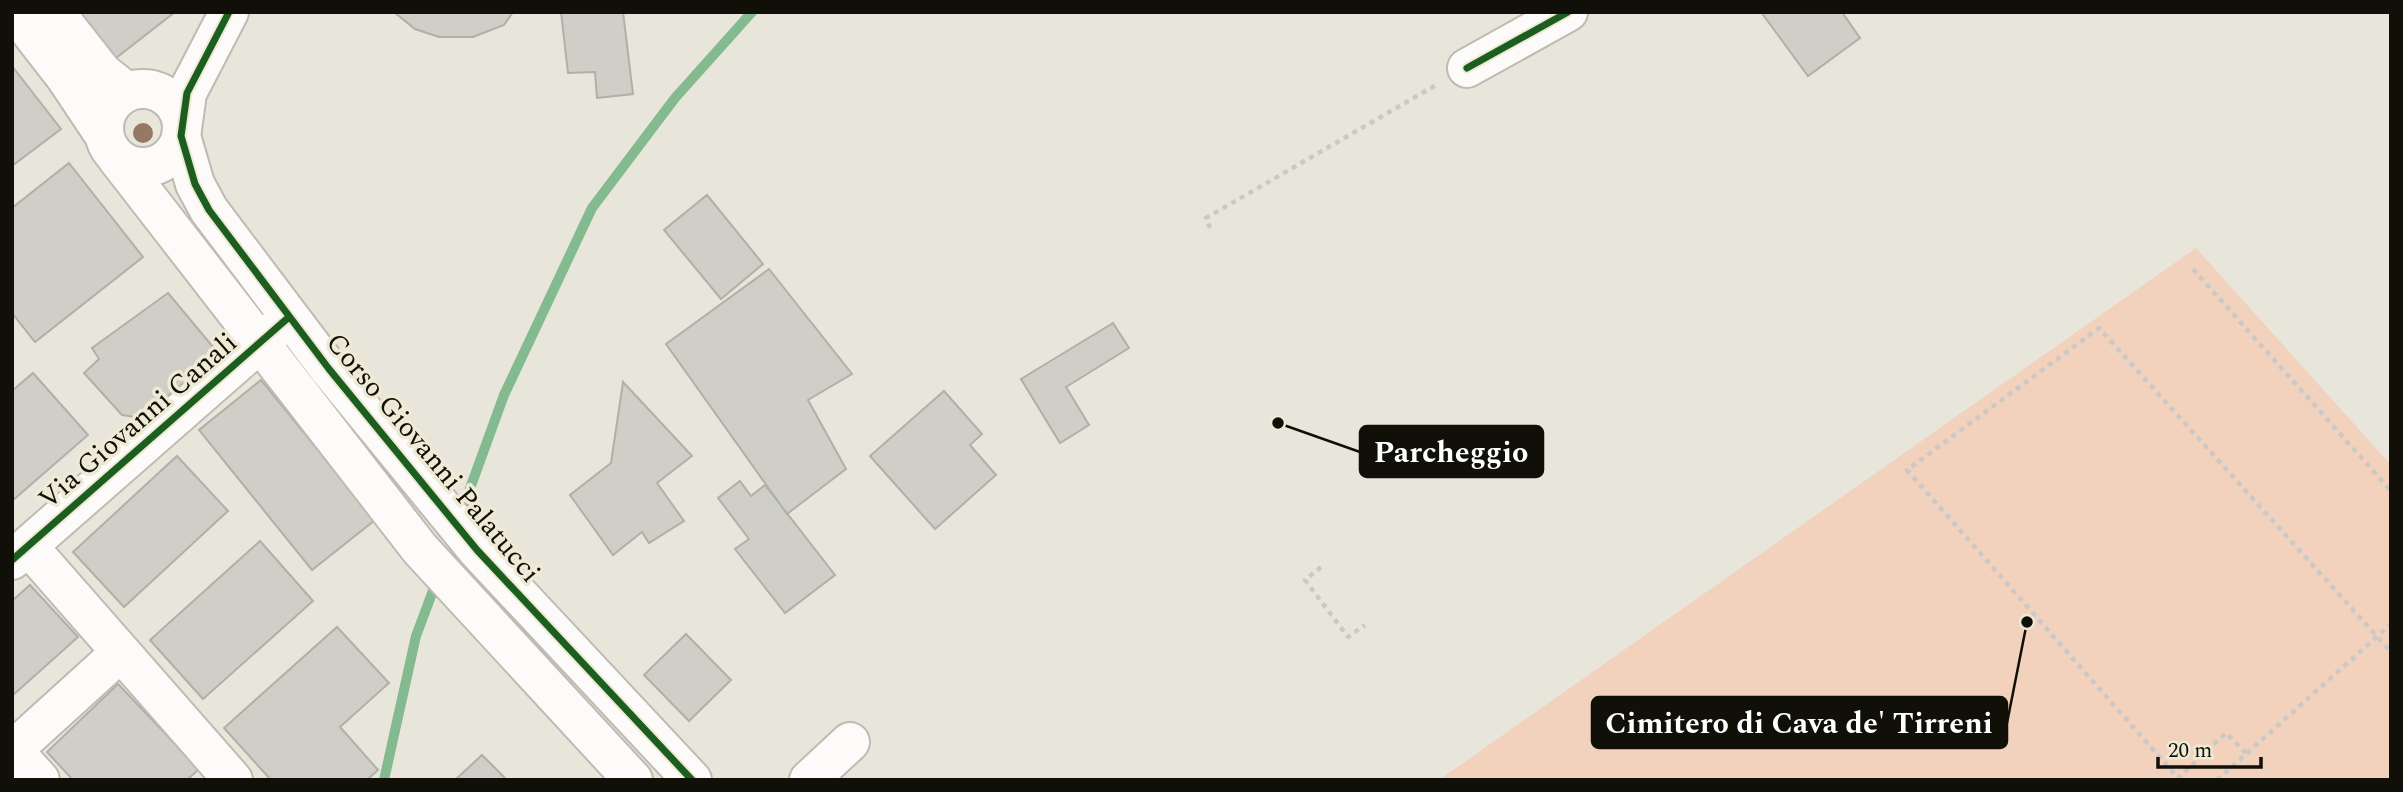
<svg xmlns="http://www.w3.org/2000/svg" width="2403" height="792" font-family="Spectral,serif">
<style>
.green{fill:#f2d1bd}
.lines{fill:none;stroke-linecap:round;stroke-linejoin:round}
.stream{stroke:#84ba8f;stroke-width:10}
.building{fill:#cfcfc7;stroke:#afb0a7;stroke-width:2}
.minor-casing{stroke:#bdbbb2;stroke-width:42}
.path{stroke:#cac9c6;stroke-width:4.5;stroke-dasharray:5 5;stroke-linecap:butt}
.minor{stroke:#fcfbfa;stroke-width:38}
.cycleway-casing{stroke:#eeead5;stroke-width:11}
.cycleway{stroke:#1b5e20;stroke-width:7}
.tree{fill:#957963}
.labels{text-anchor:middle;dominant-baseline:central;stroke-width:7;stroke-linejoin:round;paint-order:stroke}
.street-label{font-size:28px;fill:#100f08;stroke:#eeead5}
.leader{fill:none;stroke:#100f08;stroke-width:2.5}
.callout-dot{fill:#100f08;stroke:#eeead5;stroke-width:2.5}
.callout{fill:#100f08;stroke:#100f08;stroke-width:2.5}
.callout-label{font-size:30px;text-anchor:middle;font-weight:bold;fill:#fff}
</style>
<rect width="100%" height="100%" fill="#e8e6db"/>
<path class="green" d="M2196 248 2391 465V780H1439Z"/>
<g class="lines">
<path class="stream" d="M460 516 504 395 592 208 675 98 752 12
M384 780 416 636 437 580"/>
</g>
<path class="building" d="M67 12H175L107 65Z
M394 12H513L504 25 473 37H439L415 29Z
M561 12H623L633 94 597 98 595 72 568 73Z
M1761 12H1842L1860 38 1808 76Z
M12 66 61 129 12 166Z
M69 163 143 257 35 342 12 313V208Z
M707 195 763 264 721 299 664 230Z
M769 269 852 374 808 400 846 469 787 514 666 344Z
M168 293 218 353 142 418 122 415 84 373 99 359 92 348Z
M1113 323 1129 348 1066 387 1089 425 1060 443 1021 379Z
M33 373 88 435 12 501V391Z
M261 380 375 520 312 570 199 430Z
M623 382 692 456 657 483 684 521 649 543 642 532 613 555 570 495 611 463Z
M944 391 982 434 970 445 996 475 935 529 870 456Z
M177 456 228 511 124 607 73 552Z
M740 481 751 496 765 485 835 575 785 613 735 549 749 539 718 498Z
M260 541 313 601 203 699 150 640Z
M30 585 78 637 12 696V601Z
M337 627 389 683 340 727 378 770 367 780H271L224 728Z
M686 634 731 680 689 721 644 675Z
M118 684 199 769 187 780H73L47 752Z
M482 755 507 780H455Z"/>
<g class="lines">
<defs>
<path id="minor" d="M15 12 66 78 104 135
M55 12 103 73 127 92
M229 12 187 93 181 136 195 184 209 210 329 369 477 550 692 780
M1467 68 1568 12
M104 128a39 39 0 1 1 78 0a39 39 0 1 1-78 0Z
M116 157 420 549 633 780
M28 546 233 780
M12 560 279 326
M40 780 13 750 121 652
M809 780 850 742"/>
</defs>
<use href="#minor" class="minor-casing"/>
<path class="path" d="M1210 228 1206 218 1436 85
M2193 269 2391 491
M1321 567 1305 580 1348 637 1365 625
M2246 753 2226 733 2178 778 1907 470 2099 328 2391 652
M2217 780 2391 624"/>
<use href="#minor" class="minor"/>
<defs>
<path id="cycleway" d="M229 12 187 93 181 136 195 184 209 210 329 369 477 550 692 780
M1467 68 1568 12
M12 560 289 317"/>
</defs>
<use href="#cycleway" class="cycleway-casing"/>
<use href="#cycleway" class="cycleway"/>
</g>
<circle class="tree" cx="143" cy="133" r="10"/>
<g class="labels">
<g class="street-label">
<text transform="translate(138 421) rotate(-41)">Via Giovanni Canali</text>
<text transform="translate(433 458) rotate(50)">Corso Giovanni Palatucci</text>
</g>
</g>
<path class="leader" d="M1278 423L1360 452M2027 622L2007 723"/>
<g class="callout-dot">
<circle cx="1278" cy="423" r="7"/>
<circle cx="2027" cy="622" r="7"/>
</g>
<g class="callout">
<rect x="1360" y="426" width="183" height="51" rx="7"/>
<rect x="1592" y="697" width="415" height="51" rx="7"/>
</g>
<g class="callout-label">
<text x="1451" y="462">Parcheggio</text>
<text x="1799" y="733">Cimitero di Cava de' Tirreni</text>
</g>
<rect width="2403" height="792" fill="none" stroke="#100f08" stroke-width="28"/>
<path d="M2158 757v10h103v-10" fill="none" stroke="#100f08" stroke-width="3.5"/>
<text x="2168" y="757" font-size="21" fill="#100f08" stroke="#eeead5" stroke-width="5" paint-order="stroke">20 m</text>
</svg>
